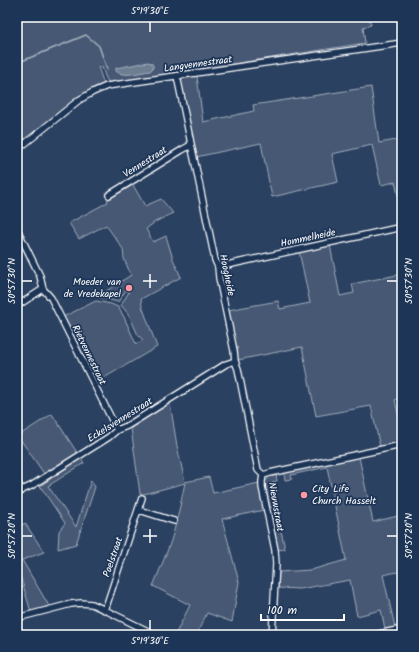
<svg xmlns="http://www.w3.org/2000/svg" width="419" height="652" font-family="Kalam,sans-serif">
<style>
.green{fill:#465975;stroke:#a2acba}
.water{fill:#6d7d92;stroke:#a7b1be}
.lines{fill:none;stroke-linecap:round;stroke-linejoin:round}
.stream{stroke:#a7b1be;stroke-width:1.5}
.minor-casing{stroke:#fff;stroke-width:8}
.minor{stroke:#1d3557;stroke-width:5.5}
.ticks{fill:none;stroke:#fff;stroke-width:1.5}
.poi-dot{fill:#ff9aa2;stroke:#1d3557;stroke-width:1.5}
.labels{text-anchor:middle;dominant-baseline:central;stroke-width:3.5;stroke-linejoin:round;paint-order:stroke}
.street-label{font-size:10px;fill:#fff;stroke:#1d3557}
.poi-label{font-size:10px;fill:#fff;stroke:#1d3557;text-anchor:end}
.neatline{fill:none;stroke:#fff;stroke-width:1.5}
.ticks-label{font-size:10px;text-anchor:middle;fill:#fff}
</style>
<rect width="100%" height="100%" fill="#2a4161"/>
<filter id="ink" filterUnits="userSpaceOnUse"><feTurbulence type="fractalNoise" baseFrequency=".025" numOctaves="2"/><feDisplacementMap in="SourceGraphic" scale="8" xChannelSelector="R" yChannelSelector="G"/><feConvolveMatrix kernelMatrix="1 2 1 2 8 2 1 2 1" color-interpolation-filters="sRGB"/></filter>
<g filter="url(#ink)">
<path class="green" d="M17 17H369L371 25 363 27 365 43 177 73 110 82H108L105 76 102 67H98L104 84 95 87 82 95 17 146Z
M197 76 203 122 254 111 253 105 371 87 379 143 402 139V212L395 182 381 185 372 145 332 154 338 182 272 197 261 143 196 157 180 81 183 78Z
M133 185 145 206 161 199 173 213 155 222 146 229 153 242 166 236 173 259 181 277 141 299 142 306 157 347 97 382 63 317 96 301 111 304 118 307 124 317 136 344 143 340 138 335 129 315 121 305 129 292 126 290 118 302 97 297 131 275 124 259 123 249 106 225 79 239 69 223 108 202 107 200Z
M330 245 340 296 354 293 352 284 402 274V398L395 400 402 432V442L380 447 371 406 316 416 302 347 238 360 228 310 278 301 280 309 310 303 299 251Z
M170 403 177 446 185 482 209 477 213 493 259 483 264 510 222 519 239 582 232 622 207 613 196 635H175L190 605 153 586C158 574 163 562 168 549 176 528 180 505 185 483L144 494H140L131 428Z
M52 414 78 454 45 475 18 436Z
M359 457 373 522 402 515V571L383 575 395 627 385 629 381 610 357 616 350 580 300 589 278 588 279 572 311 570 346 560 327 467 291 475 292 479 285 480 284 473Z
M81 458 84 463 48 486 76 527 91 480 95 487 76 544 58 549 59 531 65 523 40 486Z
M276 474 277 481 272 483 276 507H270L264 483 270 476Z
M277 512 285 549 278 550 271 514Z
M25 523 44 552 22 560 49 606 31 612 18 568H17V528Z"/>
<path class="water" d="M148 62 151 63 153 65V68L150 71C141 72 122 78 116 71V68Z"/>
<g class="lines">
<path class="stream" d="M17 63 86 35 99 46 107 69"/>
<defs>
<path id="minor" d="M177 76 215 260 218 267 219 278 234 351 235 361 238 369 258 470 263 475
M17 150 79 100 93 92 107 86 402 43
M109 195 182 150 191 145
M17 229 40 276 43 289 51 298 117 430
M218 267 402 227
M17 306 43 289
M263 475 262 481V487L275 550 276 564 272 635
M263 475 270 473 279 471 402 445
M17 482 22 490
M17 495 22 490 31 486 109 437 117 430 127 426 226 364 235 361
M139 510 174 521
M105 610 142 498
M17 618 71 604 81 603 92 604 105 610 156 635
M374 635 402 629"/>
</defs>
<use href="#minor" class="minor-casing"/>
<use href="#minor" class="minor"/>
</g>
</g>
<path class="ticks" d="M150 22V32M150 274V288M22 281H32M143 281H157M387 281H397M150 529V543M22 536H32M143 536H157M387 536H397M150 620V630"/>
<g class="poi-dot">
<circle cx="129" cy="288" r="4"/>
<circle cx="304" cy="495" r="4"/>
</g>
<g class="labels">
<g class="street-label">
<text transform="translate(198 64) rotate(-8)">Langvennestraat</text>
<text transform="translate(145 162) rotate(-32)">Vennestraat</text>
<text transform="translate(308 238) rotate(-12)">Hommelheide</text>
<text transform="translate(227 275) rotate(78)">Hoogheide</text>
<text transform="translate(89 355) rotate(64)">Rietvennestraat</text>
<text transform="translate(120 420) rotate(-32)">Eckelsvennestraat</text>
<text transform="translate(276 507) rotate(80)">Nieuwstraat</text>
<text transform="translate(113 557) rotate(-71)">Poelstraat</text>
</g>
<g class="poi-label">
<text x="121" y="282">Moeder van<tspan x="121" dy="12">de Vredekapel</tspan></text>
<text x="312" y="489" text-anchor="start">City Life<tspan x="312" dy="12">Church Hasselt</tspan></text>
</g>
</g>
<rect width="419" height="652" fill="none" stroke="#1d3557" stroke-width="44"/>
<path d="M261 614v6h83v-6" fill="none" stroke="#ffffff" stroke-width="2"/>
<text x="267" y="614" font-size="12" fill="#ffffff" stroke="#1d3557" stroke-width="3" paint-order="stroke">100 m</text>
<rect x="22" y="22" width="375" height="608" class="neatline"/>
<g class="ticks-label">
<text x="150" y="14">5°19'30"E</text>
<text transform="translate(11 281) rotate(-90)" y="4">50°57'30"N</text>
<text transform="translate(408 281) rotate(-90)" y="4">50°57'30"N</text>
<text transform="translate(11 536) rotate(-90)" y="4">50°57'20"N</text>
<text transform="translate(408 536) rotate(-90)" y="4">50°57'20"N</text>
<text x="150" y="644">5°19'30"E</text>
</g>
</svg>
